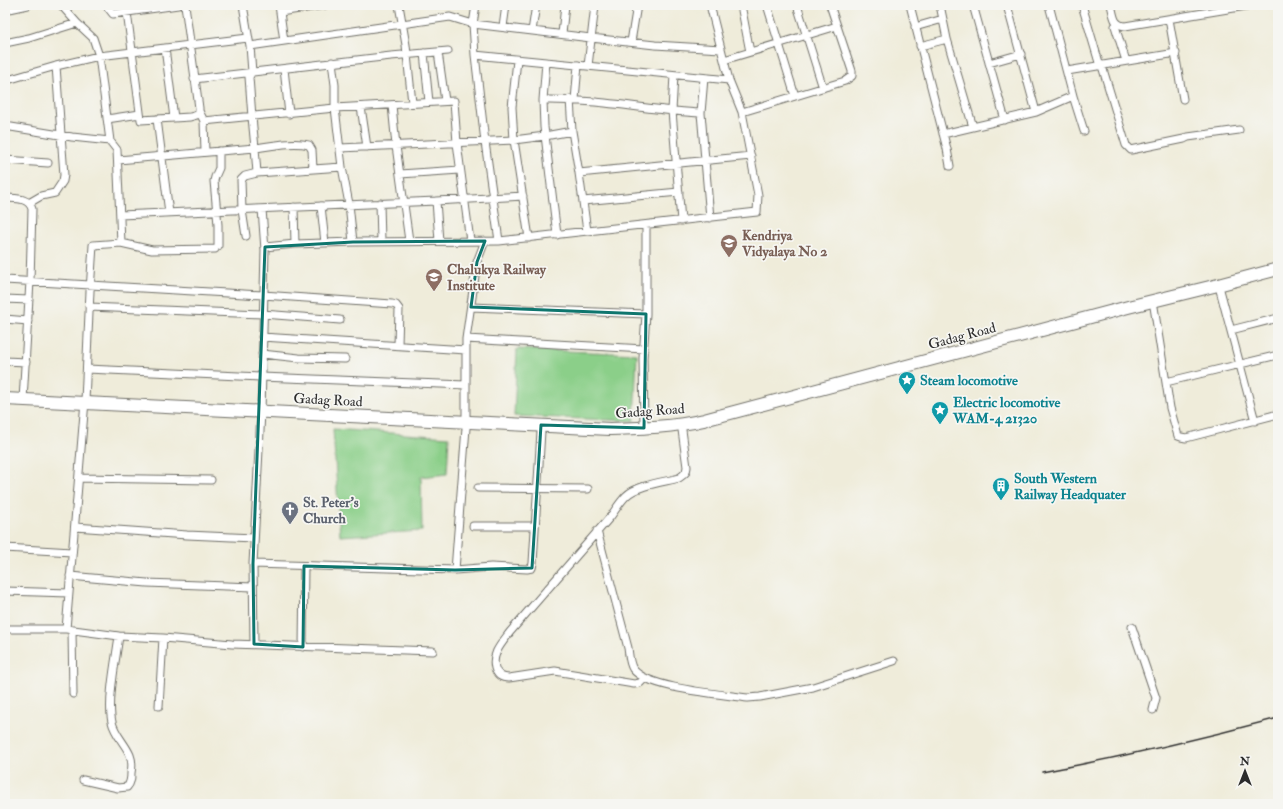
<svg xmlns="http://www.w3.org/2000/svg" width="1283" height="809" font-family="'IM FELL Double Pica',serif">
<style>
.green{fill:#8bcf89;stroke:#5b7d5a}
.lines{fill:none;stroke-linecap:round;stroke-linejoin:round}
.street-casing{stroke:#706f68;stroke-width:9}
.highway-casing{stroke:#706f68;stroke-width:14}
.street{stroke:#fff;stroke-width:7}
.highway{stroke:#fff;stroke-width:12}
.rail{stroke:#2b2b2b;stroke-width:1.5}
.marked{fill:none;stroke:#0f766e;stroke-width:3;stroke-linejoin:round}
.labels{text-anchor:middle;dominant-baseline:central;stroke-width:3.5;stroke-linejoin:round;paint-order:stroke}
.education-label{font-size:14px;font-weight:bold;fill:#785e54;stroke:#f6f6f2;text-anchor:start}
.street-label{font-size:14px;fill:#2b2b2b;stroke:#f6f6f2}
.culture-label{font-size:14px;font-weight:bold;fill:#0d838f;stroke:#f6f6f2;text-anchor:start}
.worship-label{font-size:14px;font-weight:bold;fill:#5b616d;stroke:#f6f6f2;text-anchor:start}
</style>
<rect width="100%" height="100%" fill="#f6f6f2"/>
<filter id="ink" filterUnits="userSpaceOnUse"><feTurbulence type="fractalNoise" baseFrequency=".025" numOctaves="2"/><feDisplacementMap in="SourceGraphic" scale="8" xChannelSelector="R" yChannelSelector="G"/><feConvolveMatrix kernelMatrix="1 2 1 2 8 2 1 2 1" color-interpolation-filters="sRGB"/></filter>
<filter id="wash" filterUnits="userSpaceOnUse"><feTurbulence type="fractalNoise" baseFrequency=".012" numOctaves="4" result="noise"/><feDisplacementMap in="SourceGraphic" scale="16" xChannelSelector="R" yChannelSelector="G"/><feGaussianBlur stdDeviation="0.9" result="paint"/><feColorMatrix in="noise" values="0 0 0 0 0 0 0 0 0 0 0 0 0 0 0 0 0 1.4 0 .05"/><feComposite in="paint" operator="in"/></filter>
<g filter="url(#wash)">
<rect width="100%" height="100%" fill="#efecda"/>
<path class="green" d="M517 349 637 354 634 421 514 416Z
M333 429 449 437 447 474 421 477 422 531 340 536Z"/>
</g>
<g filter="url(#ink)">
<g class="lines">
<defs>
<path id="street" d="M61 5 77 23 93 38 99 56 110 141
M106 5 113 14 178 5
M243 5 250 46 252 72 249 77 252 117 255 148C271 146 293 141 309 145L312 150 313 169
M279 5 284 41
M399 5 406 45 412 103
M741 5 750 52
M767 5 795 96
M797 5 823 88
M910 5 947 149 950 166
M940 5 947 39 973 127
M973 5 1005 120
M1007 5 1036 112
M1082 5 1100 66H1102L1126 145 1131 150 1184 139 1188 137 1239 130
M1111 5C1114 15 1113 25 1125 26L1252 5
M5 10 28 5
M127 12 141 120 190 117 197 115 199 111V108L185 5
M280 12 325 5
M1169 19 1183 99
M1115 26 1126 61
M503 27 506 5
M915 27 943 19
M532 31 536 5
M562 34 565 5
M631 42 637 5
M5 43 29 38 77 23
M250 46 450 17 473 24 591 38 655 45 721 49
M920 46 947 39
M165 48 174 118
M438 52 445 101
M424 53 429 102
M475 55 473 24 476 5
M517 60 512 107 514 140 529 238
M724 60 837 26
M332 62 335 85V108L342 167 349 204 353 242
M546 62 543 100C596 99 649 110 701 113
M989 63 1021 54
M588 66 595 5
M284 69 289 114
M1067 71 1176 53
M674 75 672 111 681 221
M704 78 701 113 710 218
M11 79 56 66 99 56 248 38
M194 79 391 56 448 51
M1073 96 1084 131
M570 99 572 131 579 173 587 231
M543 100 544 127 557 235
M575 100 578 65
M392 105 396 146 409 241
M361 107 367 147
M199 111 204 121 205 152
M742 112 845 81 852 76V71L830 5
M107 119 140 114
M157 119 169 213
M204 121 335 108 454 101 457 143 470 241
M5 126 72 137 110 141 117 150 121 243 93 245 90 291 85 401 66 629
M943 134 1036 112 1073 96 1049 5
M340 148 514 140 545 136 572 131
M5 160 48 163
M118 160 255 148 257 173 342 167
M579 173 751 156
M400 174 460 170
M5 198C15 199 29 197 32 209L30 281 23 400
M436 201 439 241
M583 201 679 192
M29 203 41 196 55 193 63 181 64 175 56 66
M380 203 381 241
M321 206 325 243
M294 207 295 244
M120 215 436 201 523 196
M246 236 242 210 241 180 245 176 257 173
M499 241 485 142 475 55 729 80
M121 243 152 250 215 249
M218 246V225L214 181 215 177 219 168V151
M265 247 295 244 353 242 499 241 757 212 758 195 742 112 729 80 710 5
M5 280 263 295 392 304 396 305 399 309 398 345
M1220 290 1255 421
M5 299 29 300
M89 307 263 314 340 320
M471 307 646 314
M1154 307 1170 408 1178 436 1181 437 1186 438 1278 414
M5 319 28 321
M1231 330 1278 318
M262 337 466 350
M466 339 644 349
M262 354 299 358 345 359
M5 361 26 362
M87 369 261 377 466 385
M1166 382 1278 355
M644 428 643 358 646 314V225
M79 478 211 480
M478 488 588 489
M473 526H535
M75 527 187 535 254 538
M597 531 628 648C629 654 629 663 633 669 648 689 722 694 748 698L760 697 813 687 894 661
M5 548 72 552
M253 564 455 570 466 428V339L477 262 485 241
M455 570 491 567 527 569 532 568 533 563 541 431
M70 576 147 583 253 587
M5 591 69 593
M1132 627 1156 698 1153 710
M5 629H66L119 636 163 638 232 644 433 651
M72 630 73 694
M254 644 253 564 261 412 265 250 262 209
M303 647 304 566
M645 678 640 683 634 684 555 671 509 678C502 678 497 675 495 668 491 654 502 643 510 632L611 516C616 509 620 502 626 496 637 485 664 482 679 478L683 475 686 472 687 467 682 430
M159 706 163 638
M83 780 118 788 127 787C131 783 131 778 131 773 132 768 132 760 130 755 125 743 115 735 112 722 107 701 116 659 119 636"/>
<path id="highway" d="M5 399 610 429C642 428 674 427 704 420L1128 307 1218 285 1278 269"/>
</defs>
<use href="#street" class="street-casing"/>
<use href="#highway" class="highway-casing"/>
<use href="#street" class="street"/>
<use href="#highway" class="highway"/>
<path class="rail" d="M1042 772C1122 757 1200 739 1278 718"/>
</g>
</g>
<path class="marked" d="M485 241 477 262 471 307 646 314 644 428 541 425 532 568 455 570 304 566 303 647 254 644 253 564 265 247 353 242Z"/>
<defs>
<symbol id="school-pin" viewBox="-11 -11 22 30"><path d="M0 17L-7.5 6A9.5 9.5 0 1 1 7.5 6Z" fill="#8d6e63" stroke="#f6f6f2"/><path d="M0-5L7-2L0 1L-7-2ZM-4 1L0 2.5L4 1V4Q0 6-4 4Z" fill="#fff"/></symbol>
<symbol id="university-pin" viewBox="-11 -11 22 30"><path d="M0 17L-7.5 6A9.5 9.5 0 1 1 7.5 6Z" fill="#8d6e63" stroke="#f6f6f2"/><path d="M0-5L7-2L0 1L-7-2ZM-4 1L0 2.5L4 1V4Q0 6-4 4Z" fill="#fff"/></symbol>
<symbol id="sight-pin" viewBox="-11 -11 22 30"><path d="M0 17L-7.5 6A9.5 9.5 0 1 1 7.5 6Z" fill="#0f9aa8" stroke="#f6f6f2"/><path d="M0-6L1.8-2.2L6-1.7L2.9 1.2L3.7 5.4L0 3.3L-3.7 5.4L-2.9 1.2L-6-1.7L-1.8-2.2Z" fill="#fff"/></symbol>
<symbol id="building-pin" viewBox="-11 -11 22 30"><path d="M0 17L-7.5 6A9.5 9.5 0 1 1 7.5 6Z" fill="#0f9aa8" stroke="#f6f6f2"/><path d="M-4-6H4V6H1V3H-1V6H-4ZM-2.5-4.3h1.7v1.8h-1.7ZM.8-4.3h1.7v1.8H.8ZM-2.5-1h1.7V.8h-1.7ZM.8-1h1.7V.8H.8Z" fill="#fff"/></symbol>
<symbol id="church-pin" viewBox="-11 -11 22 30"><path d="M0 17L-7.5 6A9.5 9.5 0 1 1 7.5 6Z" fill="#6b7280" stroke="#f6f6f2"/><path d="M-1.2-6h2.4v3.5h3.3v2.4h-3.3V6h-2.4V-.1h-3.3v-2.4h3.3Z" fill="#fff"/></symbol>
</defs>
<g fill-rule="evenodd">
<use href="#school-pin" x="719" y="233" width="20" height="27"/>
<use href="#university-pin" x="424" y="267" width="20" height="27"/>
<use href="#sight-pin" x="897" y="370" width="20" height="27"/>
<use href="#sight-pin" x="930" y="400" width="20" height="27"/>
<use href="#building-pin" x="991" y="476" width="20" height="27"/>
<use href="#church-pin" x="280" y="500" width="20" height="27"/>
</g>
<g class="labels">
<g class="education-label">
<text x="742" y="235">Kendriya<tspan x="742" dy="16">Vidyalaya No 2</tspan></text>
<text x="447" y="269">Chalukya Railway<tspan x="447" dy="16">Institute</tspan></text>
</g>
<g class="street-label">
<text transform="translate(962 336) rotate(-15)">Gadag Road</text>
<text transform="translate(328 400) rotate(3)">Gadag Road</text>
<text transform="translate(650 411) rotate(-4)">Gadag Road</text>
</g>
<g class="culture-label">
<text x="920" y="380">Steam locomotive</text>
<text x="953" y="402">Electric locomotive<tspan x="953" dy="16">WAM-4 21320</tspan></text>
<text x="1014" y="478">South Western<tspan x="1014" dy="16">Railway Headquater</tspan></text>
</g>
<g class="worship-label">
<text x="303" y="502">St. Peter's<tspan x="303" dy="16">Church</tspan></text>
</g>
</g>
<rect width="1283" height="809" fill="none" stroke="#f6f6f2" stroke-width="20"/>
<g transform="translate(1245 771)" stroke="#f6f6f2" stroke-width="3" paint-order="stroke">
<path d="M0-3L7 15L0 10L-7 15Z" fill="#2b2b2b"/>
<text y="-6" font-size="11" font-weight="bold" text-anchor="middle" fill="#2b2b2b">N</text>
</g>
</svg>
